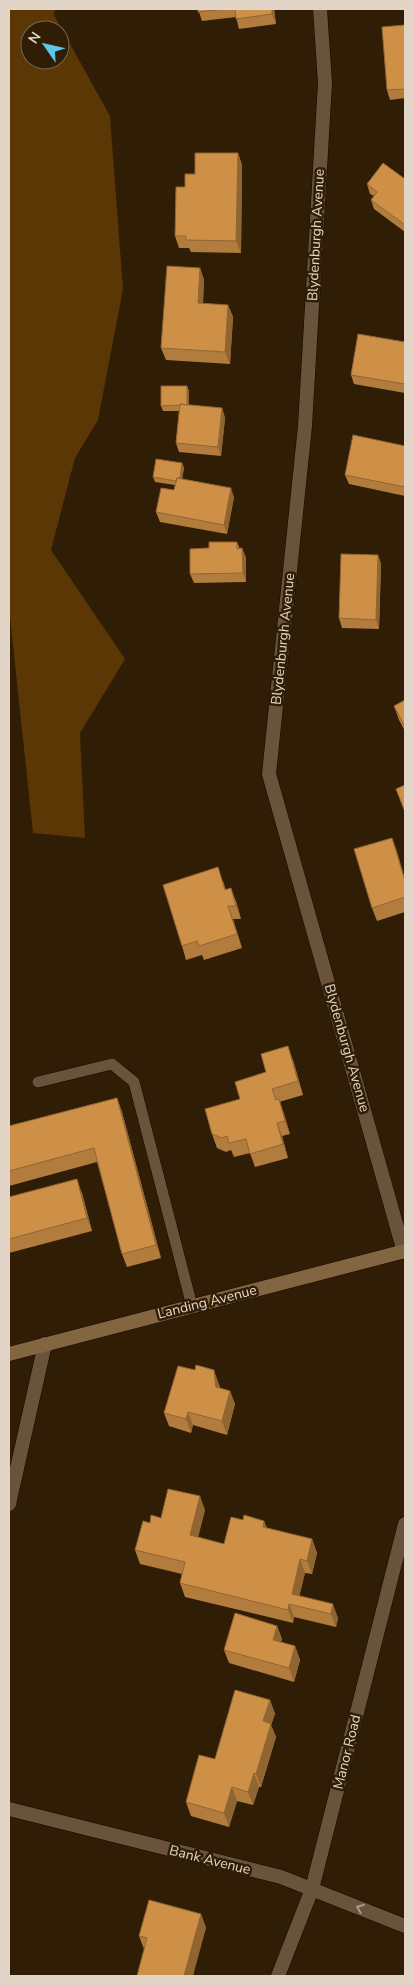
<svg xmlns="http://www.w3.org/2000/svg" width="414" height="1985" font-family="'Nunito Sans',sans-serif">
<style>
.green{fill:#5a3704;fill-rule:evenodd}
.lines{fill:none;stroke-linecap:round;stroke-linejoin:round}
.service-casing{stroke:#170600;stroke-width:12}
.minor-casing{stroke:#170600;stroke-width:15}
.tertiary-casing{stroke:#170600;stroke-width:15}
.secondary-casing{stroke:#170600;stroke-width:15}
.service{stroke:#69533a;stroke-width:11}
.minor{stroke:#69533a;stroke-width:14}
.tertiary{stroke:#69533a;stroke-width:14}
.secondary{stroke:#846542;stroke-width:14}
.wall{fill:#b17c3d}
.shaded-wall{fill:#906532}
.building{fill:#ce9047;stroke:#906532}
.oneway{stroke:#ac9a88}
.labels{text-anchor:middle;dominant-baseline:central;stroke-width:5;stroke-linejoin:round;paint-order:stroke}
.street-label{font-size:14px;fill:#e2d5c7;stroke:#301d05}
</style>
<rect width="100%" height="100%" fill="#301d05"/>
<path class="green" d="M9 9H55L54 15 110 116 123 289 98 420 75 458 51 550 125 659 80 733 85 838 33 833 9 608ZM30 30H60V60H30Z"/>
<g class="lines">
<defs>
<path id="service" d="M38 1082 112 1064 134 1082 192 1306"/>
<path id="minor" d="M320 9 325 83 305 426 269 774 404 1252
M9 1809 281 1877 405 1926
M278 1976 312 1889 405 1524"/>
<path id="tertiary" d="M9 1504 45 1344"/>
<path id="secondary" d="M9 1354 405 1251"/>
</defs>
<use href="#service" class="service-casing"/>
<use href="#minor" class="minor-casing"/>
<use href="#tertiary" class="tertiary-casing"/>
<use href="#secondary" class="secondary-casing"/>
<use href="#service" class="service"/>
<use href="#minor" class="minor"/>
<use href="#tertiary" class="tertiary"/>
<use href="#secondary" class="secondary"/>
</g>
<path class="wall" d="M198 9H274L276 24 239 29 236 17 202 21Z
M405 25V98L390 100 387 90Z
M238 153 242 165 241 253 191 252 189 248H179L175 236 185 187 195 174Z
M405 179V232L374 209 371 200 374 196 370 194 367 184Z
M200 268 204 280 203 304 228 305 233 317 230 364 166 360 161 348Z
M405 342V393L354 384 351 375Z
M187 386 189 391V405L222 408 225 418 221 456 179 452 176 443 179 411H163L161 406Z
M405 446V496L349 484 345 475Z
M182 463 184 468 182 479 234 497 227 534 160 522 156 512 174 490 175 485 155 482 153 477Z
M237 542 240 549 242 548 246 558V582L194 583 190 574Z
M378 555 381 564 379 629 342 628 339 618Z
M405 700V731L399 720 394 706Z
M392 838 405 879V912L377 921 372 908Z
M223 881 226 890 236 901 241 919H233L242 948 204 960 202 955 186 960 182 946Z
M293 1060 303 1095 279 1102 290 1134 282 1136 288 1158 255 1167 250 1153 234 1157 231 1150 226 1152 217 1148 212 1134 240 1099 266 1072Z
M117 1098 122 1112 161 1258 127 1267 122 1254 97 1162 9 1186V1126Z
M82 1193 92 1231 9 1253V1197Z
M219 1384 220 1388 230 1391 235 1404 227 1435 193 1425 191 1433 169 1426 164 1413Z
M205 1510 198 1537 224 1544 243 1520 264 1521 267 1528 312 1539 317 1553 312 1574 305 1573 299 1596 338 1618 336 1627 294 1617 293 1623 185 1597 180 1583 182 1574 140 1564 135 1550 150 1523 161 1518Z
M277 1626 282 1639 281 1642 295 1646 300 1660 294 1682 229 1663 224 1650Z
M270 1700 275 1714 271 1725 276 1737 261 1787H259L253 1805 237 1801 229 1827 191 1816 186 1802 215 1759Z
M201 1914 206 1928 144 1949 139 1936Z"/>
<path class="shaded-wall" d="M272 9H274L276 24 272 14Z
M238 153 242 165 241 253 236 241Z
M200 268 204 280 202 315 198 303Z
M228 305 233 317 230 364 225 352Z
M187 386 189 391V410L187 405Z
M222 408 225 418 221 456 218 447Z
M182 463 184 468 181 486 179 481Z
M231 488 234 497 227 534 224 525Z
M242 548 246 558V582L243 573Z
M378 555 381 564 379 629 376 620Z
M392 838 397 851 405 879V881Z
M231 888 236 901 241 919 236 906Z
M228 906 233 919 242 948 237 934Z
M288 1046 293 1060 303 1095 298 1081Z
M117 1098 122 1112 161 1258 156 1245Z
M279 1099 284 1113 290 1134 285 1121Z
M277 1123 282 1136 288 1158 283 1144Z
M77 1179 82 1193 92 1231 87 1218Z
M214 1370 219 1384 221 1400 216 1387Z
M230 1391 235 1404 227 1435 222 1421Z
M188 1412 193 1425 191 1433 186 1419Z
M200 1496 205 1510 195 1549 190 1535Z
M264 1521 269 1534 263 1527Z
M312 1539 317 1553 312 1574 307 1561Z
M300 1559 305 1573 297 1606 292 1594Z
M289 1604 294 1617 293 1623 288 1610Z
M333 1604 338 1618 336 1627 331 1614Z
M277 1626 282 1639 278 1653 273 1640Z
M295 1646 300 1660 294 1682 289 1668Z
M270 1700 275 1714 271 1725 276 1737 261 1787 256 1774 263 1721Z
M254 1773 259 1787 253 1805 248 1792Z
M232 1787 237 1801 229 1827 224 1813Z
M201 1914 206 1928 193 1976H184Z"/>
<path class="building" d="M198 9H223L198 12Z
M235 9H272V14L236 19Z
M405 25V89L387 90 382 27Z
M195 153H238L236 241 186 240V236H175L176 187H185V174H195Z
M383 163 405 179V225L371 200 377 192 367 184Z
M167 266 200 268 198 303 228 305 225 352 161 348Z
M358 334 405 342V384L351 375Z
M161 386H187V405L180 404V405L161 406Z
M180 404 222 408 218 447 176 443Z
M353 435 405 446V487L345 475Z
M156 459 182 463 180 478H177L176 481 153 477Z
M177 478 231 488 224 525 156 512 161 488 174 490Z
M209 542H237V549L242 548 243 573 190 574V549L209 548Z
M341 554 378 555 376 620 339 618Z
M405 700V727L394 706Z
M405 785V812L396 789Z
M392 838 405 881V897L372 908 354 849Z
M218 867 225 890 231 888 236 906H228L237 934 199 946 197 941 182 946 163 885Z
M288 1046 298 1081 272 1089 276 1100 279 1099 285 1121 277 1123 283 1144 250 1154 246 1139 229 1143 227 1136 222 1138 212 1134 205 1109 240 1099 235 1082 266 1072 261 1054Z
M117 1098 156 1245 122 1254 94 1148 9 1171V1126Z
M77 1179 87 1218 9 1239V1197Z
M196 1365 214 1370 216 1387 230 1391 222 1421 188 1412 186 1419 164 1413 178 1366 195 1370Z
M168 1489 200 1496 190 1535 224 1544 231 1517 243 1520 244 1515 264 1521 263 1527 312 1539 307 1561 300 1559 292 1594 333 1604 331 1614 289 1604 288 1610 180 1583 185 1562 135 1550 143 1521 150 1523 151 1515 161 1518Z
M235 1613 277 1626 273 1640 295 1646 289 1668 224 1650Z
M235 1690 270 1700 263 1721 271 1724 256 1774 254 1773 248 1792 232 1787 224 1813 186 1802 199 1755 215 1759Z
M149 1900 201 1914 184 1976H137L147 1938 139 1936Z"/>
<defs><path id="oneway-chevron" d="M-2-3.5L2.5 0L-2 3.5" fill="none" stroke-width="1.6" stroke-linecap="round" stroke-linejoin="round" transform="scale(1.25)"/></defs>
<use class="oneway" href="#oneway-chevron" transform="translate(360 1908) rotate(-158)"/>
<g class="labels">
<g class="street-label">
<text transform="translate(316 235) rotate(-87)">Blydenburgh Avenue</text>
<text transform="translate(283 639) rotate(-84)">Blydenburgh Avenue</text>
<text transform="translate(347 1048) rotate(74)">Blydenburgh Avenue</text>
<text transform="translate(207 1302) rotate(-14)">Landing Avenue</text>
<text transform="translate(347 1752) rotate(-76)">Manor Road</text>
<text transform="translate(210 1860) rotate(14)">Bank Avenue</text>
</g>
</g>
<rect width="414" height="1985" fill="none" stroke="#e2d5c7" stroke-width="20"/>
<g transform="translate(45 45) rotate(304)"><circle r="24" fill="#301d05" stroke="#776753"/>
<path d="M0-4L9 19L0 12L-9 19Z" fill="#5ac8e6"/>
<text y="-8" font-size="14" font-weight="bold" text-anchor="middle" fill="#e2d5c7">N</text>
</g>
</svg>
